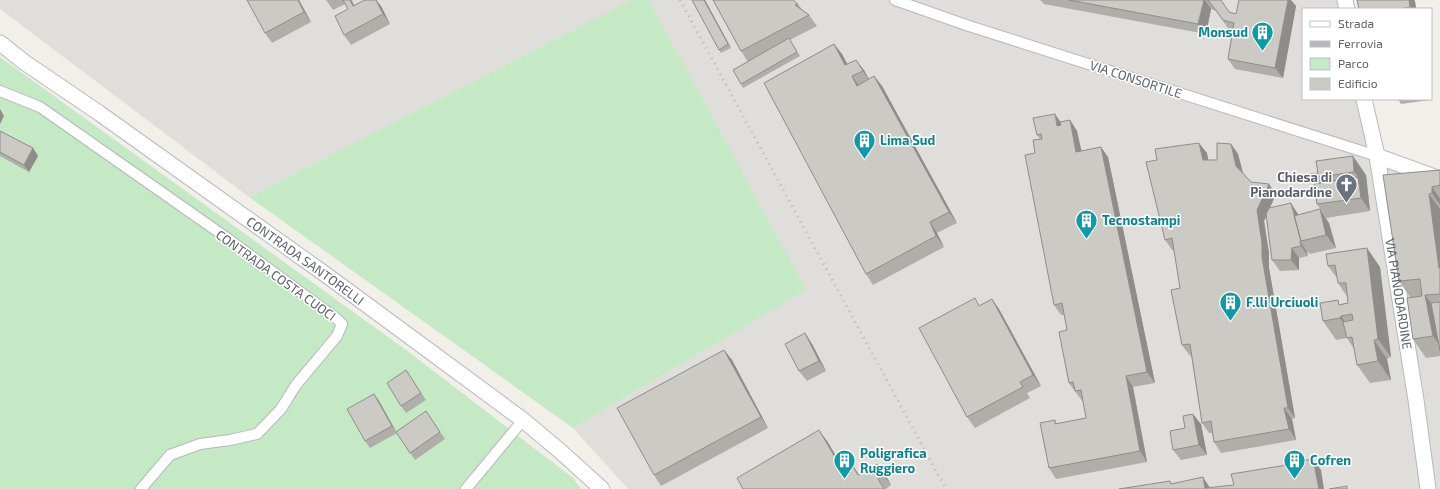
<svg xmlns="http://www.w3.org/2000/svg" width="1440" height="489" font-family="'Exo 2',sans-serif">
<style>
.industrial{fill:#e0deda}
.green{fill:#c5e8c5}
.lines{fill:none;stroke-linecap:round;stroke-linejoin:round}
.street-casing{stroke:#b5b8bc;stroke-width:12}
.secondary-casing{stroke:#b6babf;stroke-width:17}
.street{stroke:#fff;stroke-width:10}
.secondary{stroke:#fff;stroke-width:15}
.rail{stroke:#b6b7b8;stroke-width:3;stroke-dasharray:1 5;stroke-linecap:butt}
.wall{fill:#afaea9}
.shaded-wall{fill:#8f8d8a}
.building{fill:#cccac5;stroke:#8f8d8a}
.labels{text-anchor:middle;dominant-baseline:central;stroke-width:3;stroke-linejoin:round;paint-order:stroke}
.culture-label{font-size:13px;font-weight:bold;fill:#0d838f;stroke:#fff;text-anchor:start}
.street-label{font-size:13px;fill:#5f6368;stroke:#fff}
.worship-label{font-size:13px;font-weight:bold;fill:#5b616d;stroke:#fff;text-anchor:end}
</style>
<rect width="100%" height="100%" fill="#f1efe8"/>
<path class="industrial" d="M0 0H631L249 197 0 9Z
M649 0H1341L1343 9H1303V99H1367L1384 163 1440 182V489H628L573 428 805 290Z"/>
<path class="green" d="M631 0H649L806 290 573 428 249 197Z
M0 57 406 350 573 478 581 489H0Z"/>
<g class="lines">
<defs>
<path id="street" d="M895 0 969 26 1377 156
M0 91 40 107 227 238 337 319 342 324 337 336 296 385 281 409 257 434 230 440 200 444 170 455 141 489
M466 489 523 420"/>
<g id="secondary">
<path d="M1345 0 1347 9"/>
<path id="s1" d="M0 43 24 62 99 113 329 277 523 420 560 451 602 489"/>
<path id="s2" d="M1364 99 1377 156 1416 400 1428 489"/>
<path d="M1377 156 1440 179"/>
</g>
</defs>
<use href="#street" class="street-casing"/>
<use href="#secondary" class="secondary-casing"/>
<use href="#street" class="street"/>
<use href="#secondary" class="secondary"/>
<path class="rail" d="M680 0 946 489"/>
</g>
<path class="wall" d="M299 0 311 22 272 43 265 33Z
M326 0H352L354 5 365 0H376L381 6 390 24 351 45 344 35 348 9 345 4 333 10Z
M705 0 731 48 721 53 719 50Z
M713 0 798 4 804 12 809 15 817 26 790 40 800 56 743 88 741 84 748 62 741 51Z
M1040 0H1221L1229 12 1236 14 1296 6 1283 78 1235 69 1228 59 1232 31H1230L1216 11 1211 9 1206 34 1044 4Z
M1357 0H1414L1415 1 1416 9H1359Z
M834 44 842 54 847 64 864 70 869 79 874 76 882 86 957 223 937 233 944 247 873 285 866 274Z
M1398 99H1430V100L1401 104Z
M1070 120 1077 131 1081 151 1108 157 1155 383 1133 387 1147 462 1056 479 1049 468 1055 420 1057 424 1086 418 1083 401H1082L1069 383 1067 330 1064 315H1061L1054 305 1035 153 1040 139 1037 135 1061 122Z
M0 131 33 148 38 156 29 172 0 156Z
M1231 144 1238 154 1243 173 1251 182 1276 194 1270 208 1298 214V215L1329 223 1336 248 1310 254 1308 252H1307L1308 256 1299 258V270L1280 271 1272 260 1266 217 1264 221 1269 253V268L1295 418 1292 419 1296 440 1221 453 1214 442 1212 433H1209L1202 423 1191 355 1190 356 1182 345 1180 288 1174 250 1173 251 1165 240 1157 160 1207 153 1208 160H1217Z
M1316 161 1366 175 1370 211 1326 218 1317 204 1315 183 1311 178 1318 173Z
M1440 170V356L1426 358 1413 339 1410 297 1399 281 1383 175Z
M1326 254 1380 267 1391 357 1387 359 1391 380 1370 383 1357 365 1354 349 1347 338 1336 340 1323 321 1341 304 1348 303V298L1338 283 1337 278 1328 266Z
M992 299 999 309 1041 386 1027 393 1030 398 975 428 967 417 980 305Z
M805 333 812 344 826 371 807 381 799 371Z
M724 350 732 360 768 428 661 486 654 475Z
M406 370 426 400 406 413 401 406Z
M374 394 379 401 396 432 426 411 445 439 415 460 397 433 370 448 365 441Z
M1201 424 1207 455 1181 460 1173 450 1185 428Z
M827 441 837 458 845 453 858 474H885L891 485 886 489H743Z"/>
<path class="shaded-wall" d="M298 0H299L311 22 304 12Z
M350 0H351L360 17 353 6Z
M376 0 381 6 390 24 383 14Z
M704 0H705L731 48 728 44Z
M1204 0H1205L1211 9 1206 34 1198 24Z
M1288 0H1291L1296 6 1283 78 1275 68Z
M1409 0H1414L1415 1 1416 9H1411L1410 7Z
M834 44 842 54 853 75 845 65Z
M856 60 864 70 870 82Z
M852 76 860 87 857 86Z
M874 76 882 86 957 223 949 212Z
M0 109 4 116 0 124Z
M1055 114 1062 124 1065 137 1057 126Z
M1070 120 1077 131 1084 162 1076 152Z
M1199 143 1207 153 1210 170 1203 160Z
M1231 144 1238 154 1244 177 1236 166Z
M1101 147 1108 157 1155 383 1147 372Z
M33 148 38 156 29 172 24 165Z
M1353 156 1366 175 1370 211 1361 198 1358 177 1354 172Z
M1269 184 1276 194 1264 221 1269 253V268L1295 418 1288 408 1262 257 1257 210Z
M1432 187 1440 199V205L1432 193Z
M1429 194 1440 209V269L1439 268Z
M1291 203 1298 214 1306 240 1302 241Z
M1320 209 1329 223 1336 248 1326 235Z
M930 222 937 233 944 247 936 236Z
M1300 241 1307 252 1308 256 1301 246Z
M1292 248 1299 258V270L1291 260Z
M1367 248 1380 267 1391 357 1378 339Z
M1425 295 1438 313 1440 346 1433 336Z
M992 299 999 309 1041 386 1033 375Z
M1341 316 1354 334 1353 337 1340 318Z
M805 333 812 344 826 371 819 361Z
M1374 340 1387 359 1391 380 1378 361Z
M724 350 732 360 768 428 761 417Z
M1126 376 1133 387 1147 462 1140 451Z
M374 394 379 401 397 433 392 426Z
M1284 408 1292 419 1296 440 1289 429Z
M1193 414 1201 424 1207 455 1199 445Z
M819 430 827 441 844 469 836 459Z
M845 453 852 464 865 485 858 475Z
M1313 459 1321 470 1324 489H1319Z
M877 464 885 474 891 485 884 475Z
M1203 477 1210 488H1205Z"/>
<path class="building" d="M247 0H298L304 12 265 33Z
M343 0H350L353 6 365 0H376L383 14 344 35 335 16 348 9Z
M692 0H704L728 44 719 50Z
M713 0H793L798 4 795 5 809 15 741 51Z
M1069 0H1204L1198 24Z
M1207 0H1221L1229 12 1236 14 1239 0H1288L1275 68 1228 59 1234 23 1223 20 1209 1Z
M1357 0H1409L1410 7 1400 9H1359Z
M789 38 797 52 741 84 733 70Z
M834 44 845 65 856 60 863 71 852 76 857 86 874 76 949 212 930 222 936 236 866 274 764 83Z
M1055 114 1057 126 1061 125 1060 122 1070 120 1076 152 1101 147 1147 372 1126 376 1140 451 1049 468 1040 423 1055 420V424L1086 418 1081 390 1075 391 1073 382 1069 383 1059 332 1067 330 1062 303 1054 305 1025 155 1035 153 1033 140 1042 139 1041 134 1037 135 1033 118Z
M0 131 33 148 24 165 0 152Z
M1199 143 1203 160H1217V143L1231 144 1236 166 1251 182 1269 184 1257 210 1262 243V257L1288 408H1284L1289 429 1214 442 1211 421 1202 423 1190 344 1182 345 1171 290 1180 288 1172 238 1165 240 1146 162 1157 160 1155 149Z
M1353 156 1354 172 1311 178 1310 174 1318 173 1316 161Z
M1440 170V185L1432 187V193L1429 194 1439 268H1440V294L1425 295 1433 336 1413 339 1407 298 1422 296 1420 279 1399 281 1383 175Z
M1358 177 1361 198 1317 204 1314 184Z
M1291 203 1301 241H1300L1301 246 1292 248 1291 260H1272L1266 214 1269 208Z
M1320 209 1326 235 1301 241 1294 216Z
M1367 248 1378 339 1374 340 1378 361 1357 365 1352 337 1347 338 1343 322 1353 320 1352 314 1341 316 1340 318 1323 321 1320 303 1338 300 1339 305 1348 303 1346 283H1338L1335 265 1328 266 1326 254Z
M975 298 979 306 992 299 1033 375 1020 382 1023 387 967 417 919 328Z
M1440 302V351L1431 303Z
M805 333 819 361 799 371 785 344Z
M724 350 761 417 654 475 617 408Z
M406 370 421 393 401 406 387 383Z
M374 394 392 426 365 441 347 409Z
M426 411 440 432 410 453 396 432Z
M1193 414 1199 445 1173 450 1170 431 1185 428 1183 416Z
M819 430 836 459 845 453 858 475 877 464 884 475 878 479 884 489H743L737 478Z
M1313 459 1319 489H1119L1170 481 1171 484 1203 477 1205 488 1234 485 1231 474 1287 465 1286 463Z
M1347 486V489H1329Z"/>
<defs>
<symbol id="building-pin" viewBox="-11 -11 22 30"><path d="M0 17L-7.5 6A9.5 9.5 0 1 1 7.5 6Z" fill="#0f9aa8" stroke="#fff"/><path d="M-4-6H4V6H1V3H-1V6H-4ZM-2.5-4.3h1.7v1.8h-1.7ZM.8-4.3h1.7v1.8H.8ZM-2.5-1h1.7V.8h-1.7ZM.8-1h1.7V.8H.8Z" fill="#fff"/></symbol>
<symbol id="church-pin" viewBox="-11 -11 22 30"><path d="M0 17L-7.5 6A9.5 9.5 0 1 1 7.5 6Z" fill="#6b7280" stroke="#fff"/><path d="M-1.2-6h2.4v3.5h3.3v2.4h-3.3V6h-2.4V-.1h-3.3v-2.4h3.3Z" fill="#fff"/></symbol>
</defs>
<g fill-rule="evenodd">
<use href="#building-pin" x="1250" y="20" width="25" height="34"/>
<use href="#building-pin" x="852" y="128" width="25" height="34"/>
<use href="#church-pin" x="1334" y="172" width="25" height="34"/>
<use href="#building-pin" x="1074" y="208" width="25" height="34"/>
<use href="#building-pin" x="1218" y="290" width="25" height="34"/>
<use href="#building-pin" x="832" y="448" width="25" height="34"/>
<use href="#building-pin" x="1282" y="448" width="25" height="34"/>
</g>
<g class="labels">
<g class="culture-label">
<text x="1248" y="32" text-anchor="end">Monsud</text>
<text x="880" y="140">Lima Sud</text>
<text x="1102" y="220">Tecnostampi</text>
<text x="1246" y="302">F.lli Urciuoli</text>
<text x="860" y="453">Poligrafica<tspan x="860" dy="15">Ruggiero</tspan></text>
<text x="1310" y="460">Cofren</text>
</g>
<g class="street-label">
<text transform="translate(1136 79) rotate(18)">VIA CONSORTILE</text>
<text stroke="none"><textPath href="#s1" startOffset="375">CONTRADA SANTORELLI</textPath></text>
<text transform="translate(276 275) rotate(36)">CONTRADA COSTA CUOCI</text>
<text stroke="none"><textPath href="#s2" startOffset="198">VIA PIANODARDINE</textPath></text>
</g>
<g class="worship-label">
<text x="1332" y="177">Chiesa di<tspan x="1332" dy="15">Pianodardine</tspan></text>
</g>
</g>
<rect x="1302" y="8" width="130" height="92" fill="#ffffff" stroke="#bfc1c3"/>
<rect x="1310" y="21" width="20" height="6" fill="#ffffff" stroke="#bfc1c3"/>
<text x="1338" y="28" font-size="12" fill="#5f6368">Strada</text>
<rect x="1310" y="41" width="20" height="6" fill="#b6b7b8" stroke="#bfc1c3"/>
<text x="1338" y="48" font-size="12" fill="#5f6368">Ferrovia</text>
<rect x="1310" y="58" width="20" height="12" fill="#c5e8c5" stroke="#bfc1c3"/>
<text x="1338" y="68" font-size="12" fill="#5f6368">Parco</text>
<rect x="1310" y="78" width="20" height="12" fill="#cccac5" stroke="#bfc1c3"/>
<text x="1338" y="88" font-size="12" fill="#5f6368">Edificio</text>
</svg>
